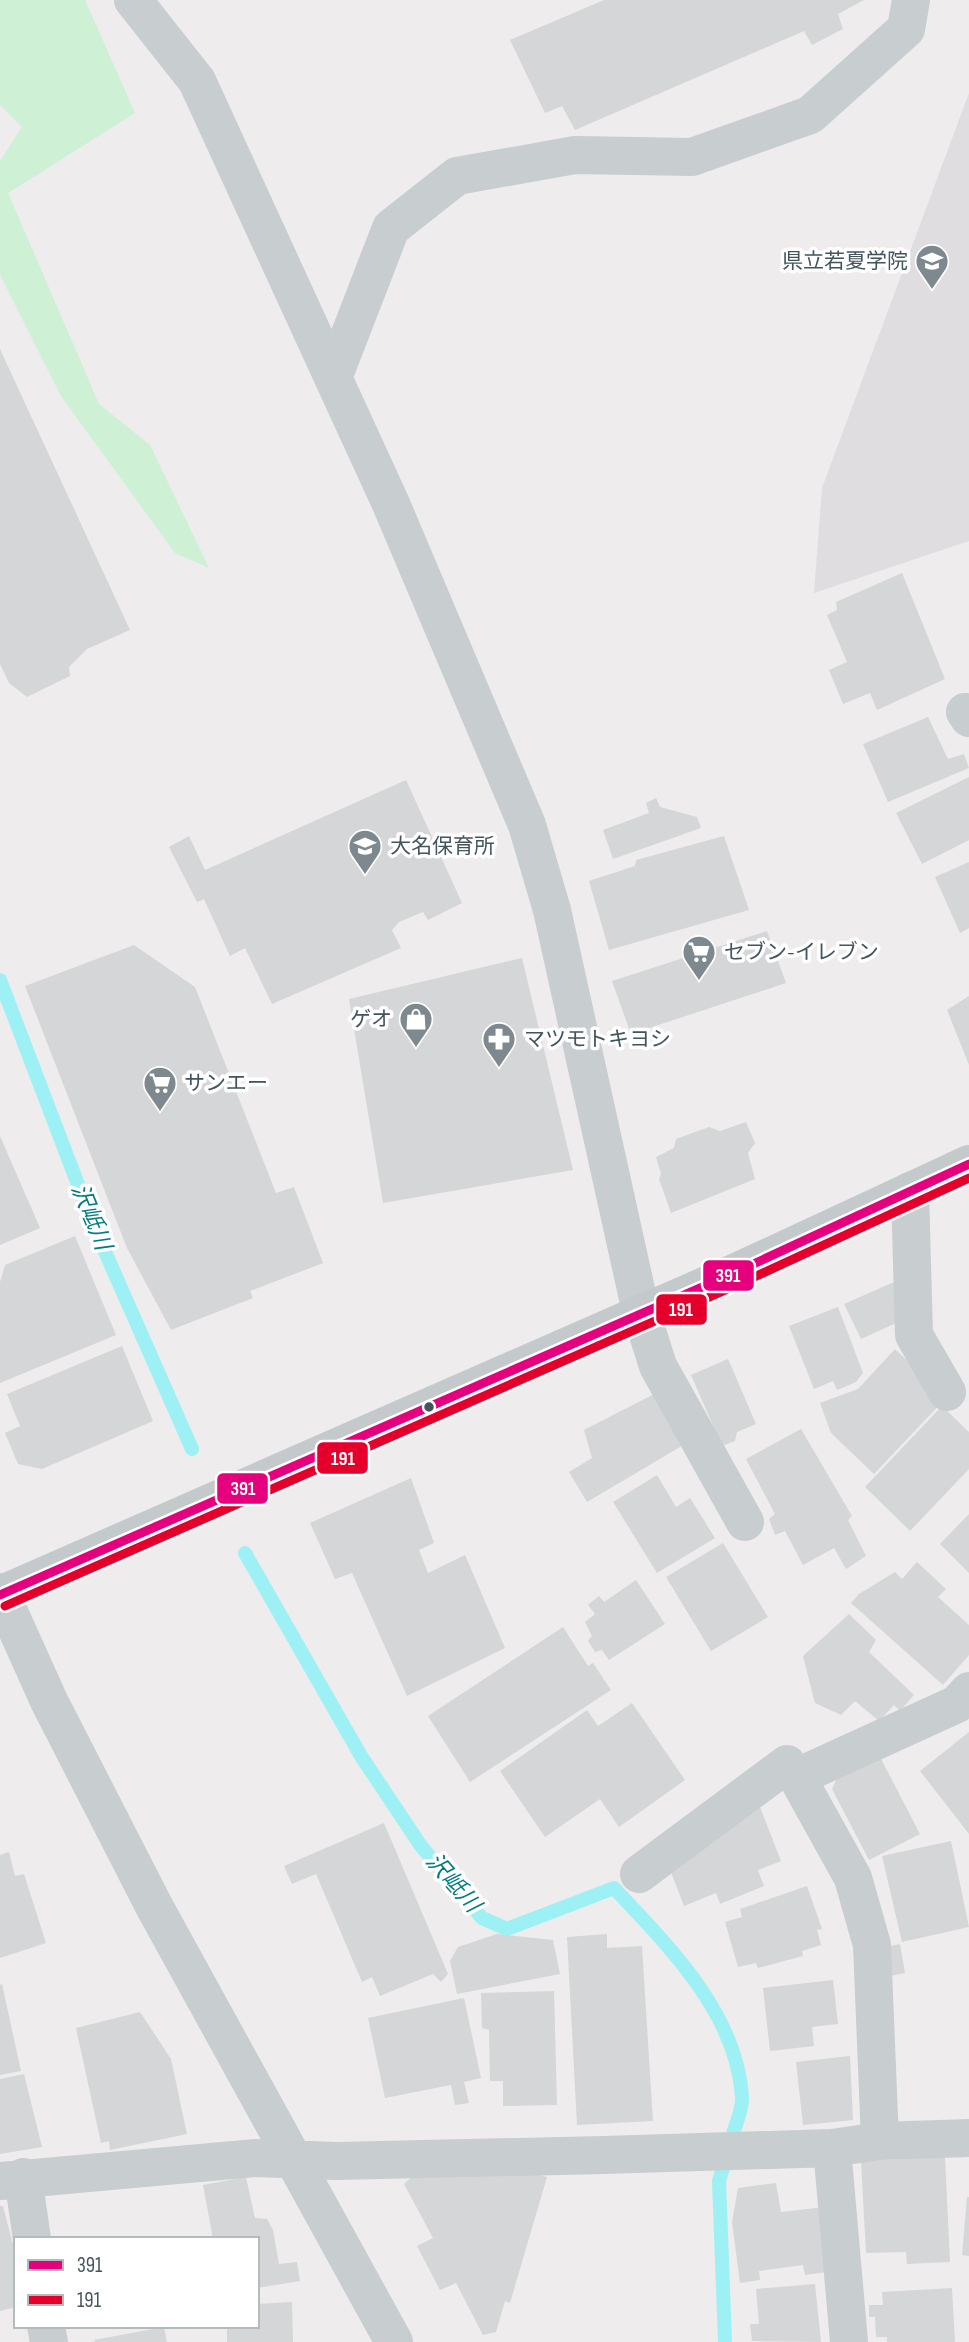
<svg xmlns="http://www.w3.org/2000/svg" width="969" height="2342" font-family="'Sofia Sans Condensed','Noto Sans JP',sans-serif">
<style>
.education{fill:#dfdde0}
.green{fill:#cef0d5}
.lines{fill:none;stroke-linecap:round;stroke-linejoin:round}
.stream{stroke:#9df0f4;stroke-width:14}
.building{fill:#d5d6d7}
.minor{stroke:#c8cdcf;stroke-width:38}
.major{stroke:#c4c9cc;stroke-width:38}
.bus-1-casing{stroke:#fff;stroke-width:14}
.bus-2-casing{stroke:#fff;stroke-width:14}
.bus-1{stroke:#e5007d;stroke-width:9}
.bus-2{stroke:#e4002b;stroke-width:9}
.bus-dot{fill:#42545c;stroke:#fff;stroke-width:2.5}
.labels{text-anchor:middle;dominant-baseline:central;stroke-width:7;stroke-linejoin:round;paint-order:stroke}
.poi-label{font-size:21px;fill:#42545c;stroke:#fff;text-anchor:start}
.water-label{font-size:23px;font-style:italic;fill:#057c81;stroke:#fff}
.line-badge{stroke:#fff;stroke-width:2.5}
.badge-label{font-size:19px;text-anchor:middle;font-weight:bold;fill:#fff}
</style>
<rect width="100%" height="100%" fill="#eeeced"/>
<path class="education" d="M969 93V541L814 593 822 488Z"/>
<path class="green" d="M0 0H85L135 113 8 193 99 404 150 445 209 568 175 553 61 396 0 275V161L22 127 0 105Z"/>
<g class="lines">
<path class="stream" d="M0 980 95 1229 192 1449
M245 1553 361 1756 421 1846 482 1918 507 1929 614 1888C668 1946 737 2013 742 2097 743 2108 736 2123 733 2134
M725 2161 719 2181 725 2342"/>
</g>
<path class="building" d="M604 0H864L838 14 843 29 812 45 804 31 575 130 562 106 545 113 510 40Z
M0 349 130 630 87 649 69 667 70 676 27 697 9 683 0 664Z
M902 573 945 679 877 710 870 693 843 704 829 670 847 662 827 615 837 610 836 602Z
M928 717 948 759 964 754 969 768 888 802 863 744Z
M969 777V840L922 864 896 813Z
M406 780 462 903 428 920 423 912 399 922 392 930 401 948 272 1004 245 948 230 956 204 899 197 902 169 847 189 836 205 870Z
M656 798 660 807 697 817 701 828 613 859 603 830 649 813 646 803Z
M724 836 749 910 609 950 589 881 635 866 636 860Z
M969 862V928L960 933 935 877Z
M767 931 786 983 631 1034 612 981Z
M134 945 195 987 276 1193 294 1187 323 1263 250 1291 253 1298 171 1330 127 1248 25 986Z
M522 958 573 1170 383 1203 349 999Z
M969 996V1065L947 1010Z
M746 1122 755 1143 748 1153 755 1179 671 1213 659 1179 661 1174 656 1157 674 1148 676 1139 709 1127 720 1131Z
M0 1136 40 1228 0 1245Z
M75 1236 116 1335 0 1383V1282L5 1265Z
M901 1279 905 1319 861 1339 844 1304Z
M838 1307 863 1373 856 1382 837 1390 833 1381 814 1389 789 1326Z
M122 1346 153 1421 42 1469 18 1464 5 1433 20 1426 7 1394Z
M895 1349 946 1398 874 1474 831 1433 820 1403 858 1389Z
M728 1359 756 1424 737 1432 735 1441 722 1446 691 1375Z
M660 1391 685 1444 587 1502 569 1472 592 1458 584 1430Z
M942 1406 969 1432V1469L910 1531 865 1487Z
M801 1429 852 1516 848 1520 866 1556 846 1569 834 1548 803 1565 785 1531 775 1535 769 1519 775 1514 746 1459Z
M657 1475 676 1507 690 1498 715 1538 657 1573 613 1502Z
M411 1478 434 1543 419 1550 428 1573 465 1555 505 1648 407 1696 352 1573 335 1579 310 1523Z
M969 1514V1573L940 1544Z
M723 1543 768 1617 711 1651 666 1577Z
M917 1562 946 1589 938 1597 969 1625V1655L943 1685 851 1603 859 1594 895 1572 902 1579Z
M636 1580 665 1624 609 1660 602 1650 595 1652 588 1641 592 1636 585 1622 595 1614 588 1605 599 1596 604 1602Z
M849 1614 876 1640 869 1652 914 1695 900 1711 894 1705 879 1721 855 1701 841 1715 815 1703 803 1656Z
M563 1627 588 1666 593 1663 611 1690 470 1782 428 1716Z
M632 1703 685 1780 619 1827 600 1799 545 1837 500 1771 587 1710 598 1726Z
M969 1732V1834L920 1771Z
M879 1755 920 1834 869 1860 832 1789 837 1778Z
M760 1807 781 1861 758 1870 764 1886 720 1904 716 1893 684 1906 667 1862Z
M384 1823 448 1974 441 1982 433 1974 380 1996 372 1977 362 1982 316 1874 292 1884 284 1866Z
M951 1841 969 1927 902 1942 882 1856Z
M9 1852 15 1876 24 1874 46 1943 0 1958V1855Z
M807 1886 822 1929 817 1930 821 1945 802 1951 803 1956 758 1968 756 1963 738 1967 725 1922 742 1917 740 1909Z
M497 1934 553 1940 560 1974 457 1994 450 1961 458 1947Z
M607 1934V1948L642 1946 653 2121 577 2125 567 1937Z
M900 1944 905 1973 885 1977 880 1948Z
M833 1980 838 2024 812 2027 814 2046 770 2051 763 1988Z
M2 1984 21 2071 0 2075V1985Z
M554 1991 557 2105 503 2106V2081H490L489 2030 482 2028 481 1993Z
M464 1998 481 2078 464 2082 469 2103 455 2105 451 2085 385 2098 368 2018Z
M140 2012 171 2059 187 2134 110 2150 109 2141 101 2143 76 2028Z
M850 2056 853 2120 803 2125 796 2062Z
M24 2074 42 2147 0 2154V2079Z
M945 2157 950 2262 907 2264 906 2252 866 2253 861 2161Z
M502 2164 547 2177 510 2303 505 2301 496 2332 483 2335 456 2283 440 2290 417 2246 433 2238 404 2184 417 2172Z
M246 2177 255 2218 267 2219 273 2230 279 2264 297 2262 300 2281 257 2288V2239H213L203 2185Z
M776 2183 781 2212 825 2207 834 2271 805 2275 803 2265 759 2271 760 2280 740 2283 732 2222 738 2188Z
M967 2197H969V2256L962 2255Z
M0 2206H3L16 2256V2307L0 2311Z
M815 2284 821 2342 752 2341 750 2324H759L756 2289Z
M952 2288 955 2342H887V2337H876L875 2317H869V2305H883L882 2292Z
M292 2302 293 2342H227V2326H257V2304Z
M164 2327 167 2342H95L94 2340Z"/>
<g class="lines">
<path class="minor" d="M133 0 197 81 391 504 527 825 552 910 641 1312 658 1366 745 1522
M333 378 391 228 457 176 575 155 692 157 810 115 906 29 911 0
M965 712 969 718
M910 1191 914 1335 947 1392
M0 1592 49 1701 154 1906 394 2342
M639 1874 787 1764 797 1777
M880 2141 872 1945 853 1878 797 1777 957 1704 969 1691
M832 2148 849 2342
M23 2177 32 2239
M0 2181 256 2158 337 2161 604 2155 832 2148 880 2141 969 2138
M46 2326 49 2342"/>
<path class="major" d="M0 1595 732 1274 969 1164"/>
<defs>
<path id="bus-1" d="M0 1595 732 1274 969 1164"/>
<path id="bus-2" d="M5 1606 737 1285 969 1178"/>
</defs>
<use href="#bus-1" class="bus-1-casing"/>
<use href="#bus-2" class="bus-2-casing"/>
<use href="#bus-1" class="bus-1"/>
<use href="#bus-2" class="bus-2"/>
</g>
<defs>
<symbol id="school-pin" viewBox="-11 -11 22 30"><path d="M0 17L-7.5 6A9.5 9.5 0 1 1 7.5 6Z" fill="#7e898f" stroke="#fff"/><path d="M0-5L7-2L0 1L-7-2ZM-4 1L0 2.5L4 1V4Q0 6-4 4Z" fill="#fff"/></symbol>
<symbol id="supermarket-pin" viewBox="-11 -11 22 30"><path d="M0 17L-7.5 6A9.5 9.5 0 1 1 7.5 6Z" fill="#7e898f" stroke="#fff"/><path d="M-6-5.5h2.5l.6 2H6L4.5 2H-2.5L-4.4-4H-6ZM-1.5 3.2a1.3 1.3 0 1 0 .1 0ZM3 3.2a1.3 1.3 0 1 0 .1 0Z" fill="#fff"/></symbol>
<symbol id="shop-pin" viewBox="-11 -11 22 30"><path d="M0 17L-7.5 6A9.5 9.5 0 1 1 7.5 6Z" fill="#7e898f" stroke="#fff"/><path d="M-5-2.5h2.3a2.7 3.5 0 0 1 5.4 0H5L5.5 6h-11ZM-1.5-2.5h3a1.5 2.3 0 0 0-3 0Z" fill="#fff"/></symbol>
<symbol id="pharmacy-pin" viewBox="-11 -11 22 30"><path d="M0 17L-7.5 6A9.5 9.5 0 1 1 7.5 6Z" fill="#7e898f" stroke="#fff"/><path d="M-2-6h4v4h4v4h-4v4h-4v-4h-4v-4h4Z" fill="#fff"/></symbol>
</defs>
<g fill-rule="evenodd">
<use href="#school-pin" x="913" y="242" width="38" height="52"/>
<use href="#school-pin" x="346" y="827" width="38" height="52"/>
<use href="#supermarket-pin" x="680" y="933" width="38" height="52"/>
<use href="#shop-pin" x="397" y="1000" width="38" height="52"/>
<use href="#pharmacy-pin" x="480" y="1020" width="38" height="52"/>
<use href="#supermarket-pin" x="141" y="1064" width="38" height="52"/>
</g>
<circle class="bus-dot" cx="429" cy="1407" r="6"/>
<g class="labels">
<g class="poi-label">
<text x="908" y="261" text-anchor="end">県立若夏学院</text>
<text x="390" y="846">大名保育所</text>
<text x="724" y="952">セブン-イレブン</text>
<text x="392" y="1019" text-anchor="end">ゲオ</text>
<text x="524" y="1039">マツモトキヨシ</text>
<text x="184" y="1083">サンエー</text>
</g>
<g class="water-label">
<text transform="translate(91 1217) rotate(68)">沢岻川</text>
<text transform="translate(453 1883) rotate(49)">沢岻川</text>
</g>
</g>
<g class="line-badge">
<rect x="702" y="1259" width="53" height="33" rx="7" fill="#e5007d"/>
<rect x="655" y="1293" width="53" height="33" rx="7" fill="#e4002b"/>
<rect x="316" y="1441" width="53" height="34" rx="7" fill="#e4002b"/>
<rect x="216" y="1472" width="53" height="33" rx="7" fill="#e5007d"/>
</g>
<g class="badge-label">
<text x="728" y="1282">391</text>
<text x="681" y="1316">191</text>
<text x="343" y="1465">191</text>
<text x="243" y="1495">391</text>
</g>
<rect x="14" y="2237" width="245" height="91" fill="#ffffff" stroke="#b3bbbe" stroke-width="2"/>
<rect x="28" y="2260" width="35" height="10" fill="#e5007d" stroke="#b3bbbe" stroke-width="2"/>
<text x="77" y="2272" font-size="21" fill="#42545c">391</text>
<rect x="28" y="2295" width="35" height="10" fill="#e4002b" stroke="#b3bbbe" stroke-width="2"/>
<text x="77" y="2307" font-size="21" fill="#42545c">191</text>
</svg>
